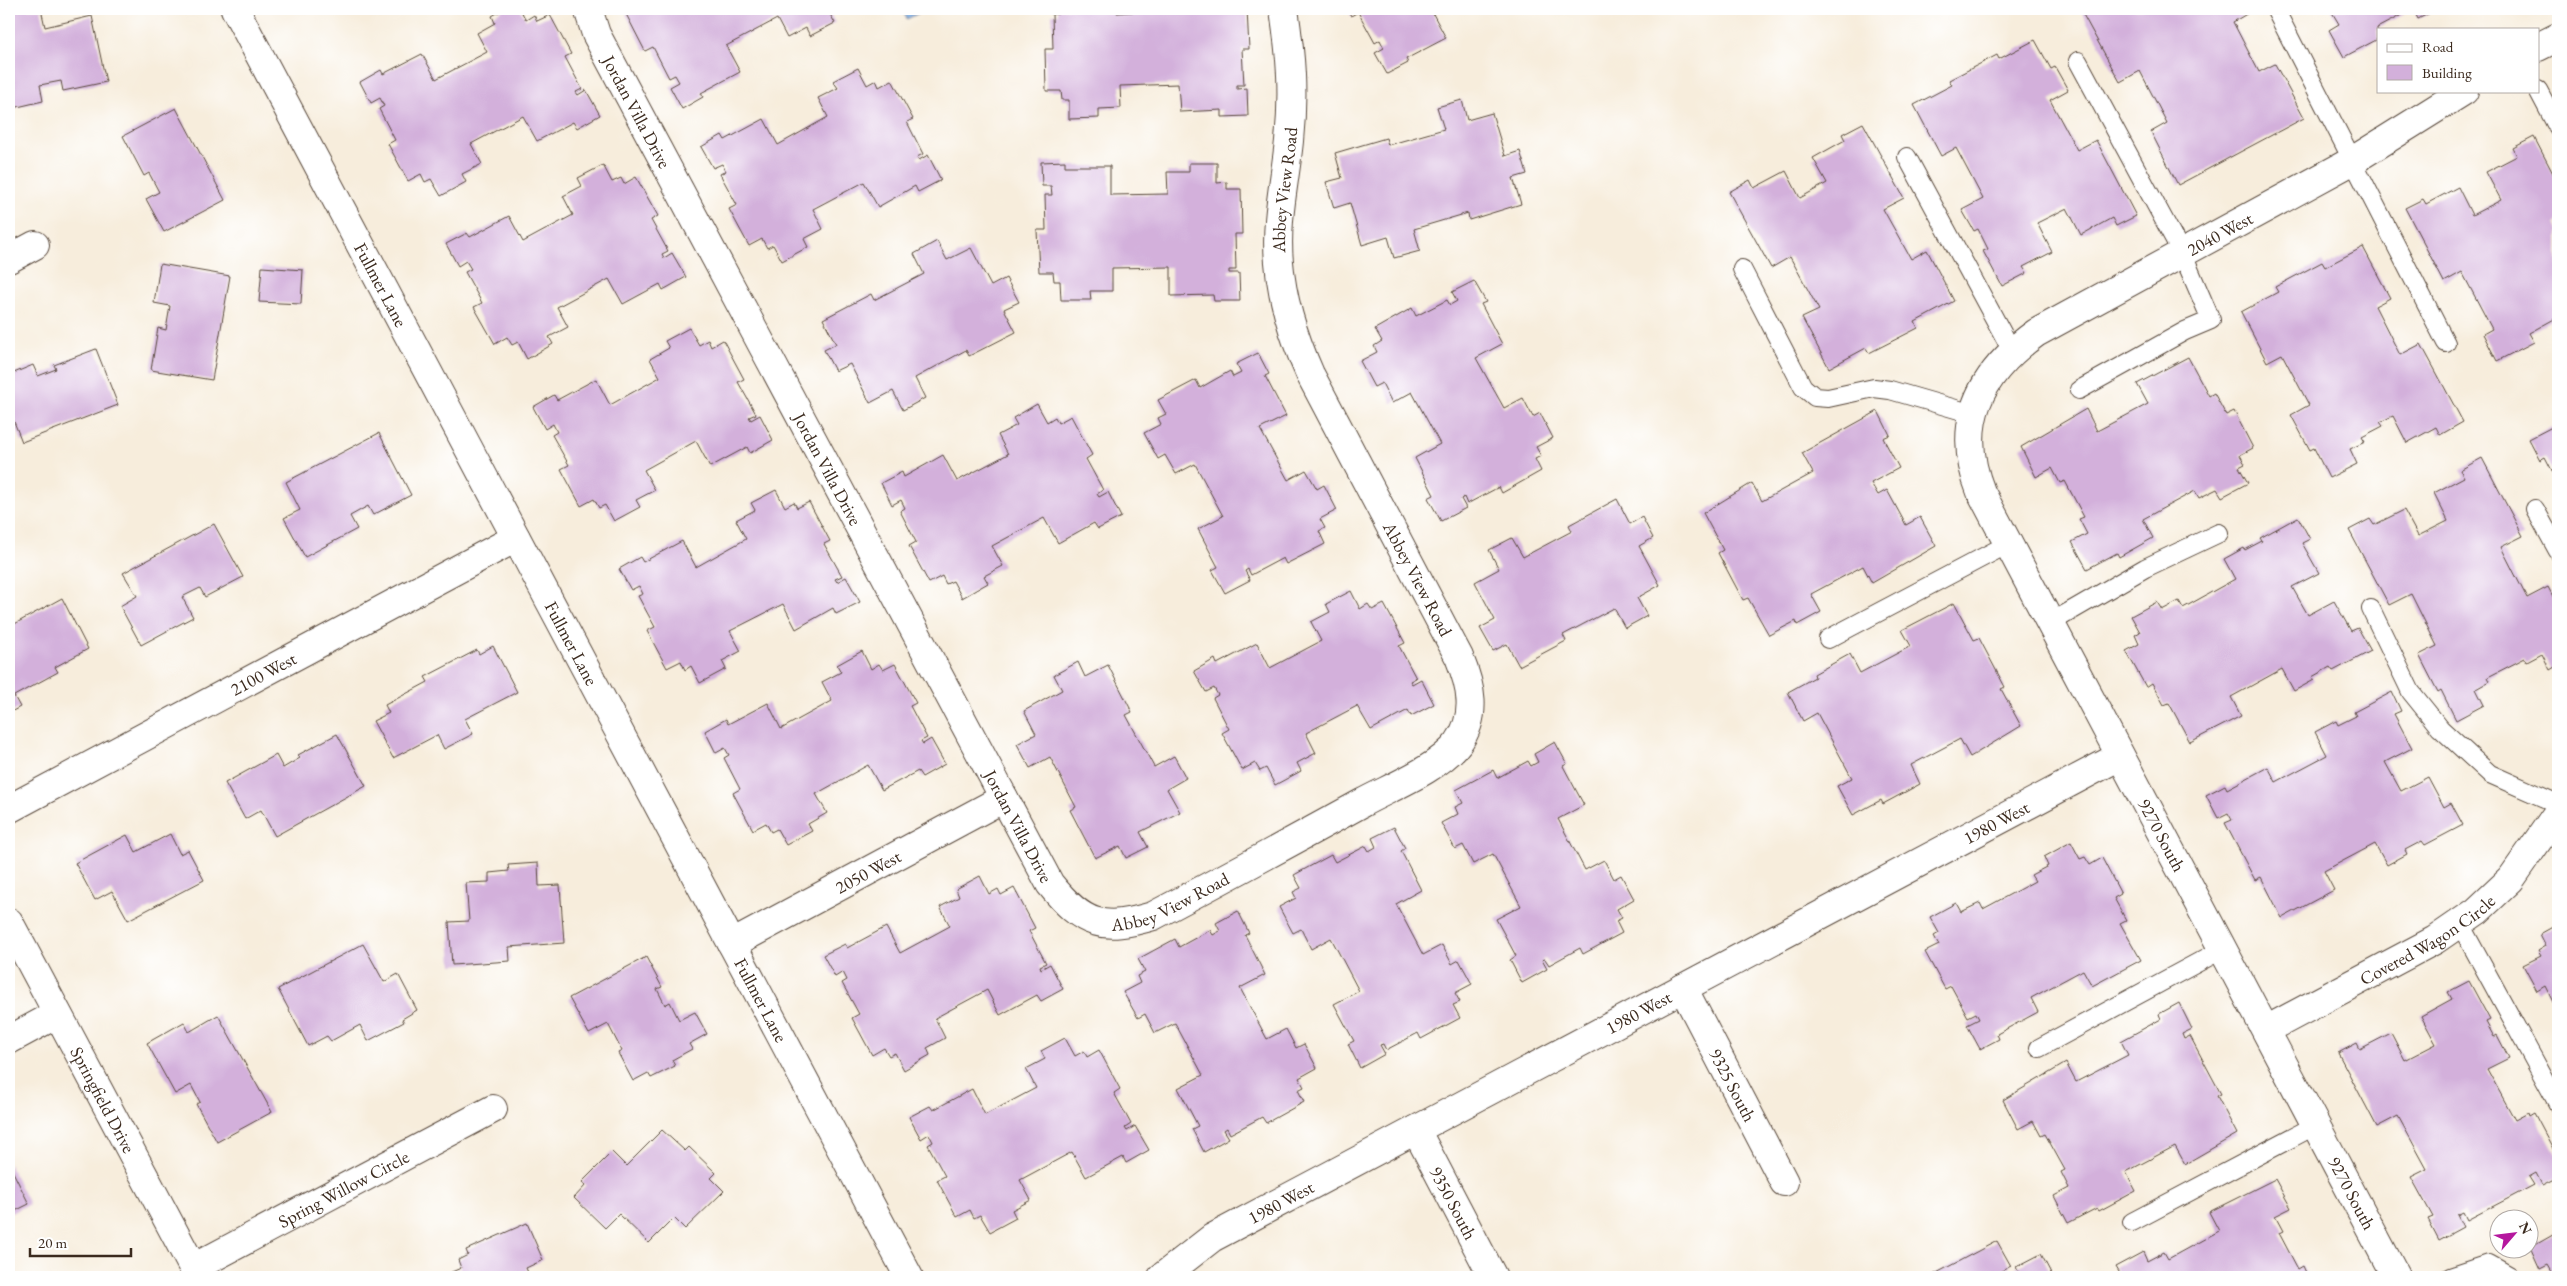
<svg xmlns="http://www.w3.org/2000/svg" width="2567" height="1286" font-family="'EB Garamond',serif">
<style>
.water{fill:#74a8e1;stroke:#586980}
.building{fill:#d3b0db}
.lines{fill:none;stroke-linecap:round;stroke-linejoin:round}
.service-casing{stroke:#57473a;stroke-width:20}
.minor-casing{stroke:#57473a;stroke-width:30}
.tertiary-casing{stroke:#57473a;stroke-width:30}
.service{stroke:#fff;stroke-width:18}
.minor{stroke:#fff;stroke-width:28}
.tertiary{stroke:#fff;stroke-width:28}
.labels{text-anchor:middle;dominant-baseline:central;stroke-width:4;stroke-linejoin:round;paint-order:stroke}
.street-label{font-size:18px;fill:#3b2a1e;stroke:#fff}
</style>
<rect width="100%" height="100%" fill="#fff"/>
<filter id="ink" filterUnits="userSpaceOnUse"><feTurbulence type="fractalNoise" baseFrequency=".02" numOctaves="2"/><feDisplacementMap in="SourceGraphic" scale="10" xChannelSelector="R" yChannelSelector="G"/><feConvolveMatrix kernelMatrix="1 2 1 2 8 2 1 2 1" color-interpolation-filters="sRGB"/></filter>
<filter id="wash" filterUnits="userSpaceOnUse"><feTurbulence type="fractalNoise" baseFrequency=".0096" numOctaves="4" result="noise"/><feDisplacementMap in="SourceGraphic" scale="20" xChannelSelector="R" yChannelSelector="G"/><feGaussianBlur stdDeviation="1.12" result="paint"/><feColorMatrix in="noise" values="0 0 0 0 0 0 0 0 0 0 0 0 0 0 0 0 0 1.4 0 .05"/><feComposite in="paint" operator="in"/></filter>
<g filter="url(#wash)">
<rect width="100%" height="100%" fill="#f7eddc"/>
<path class="water" d="M901 9H927L907 19Z"/>
<g id="blocks">
<path class="building" d="M9 9H41L45 27 92 16 106 82 63 91 61 81 40 85 43 101 9 109Z
M504 9H520L526 20 534 15 537 21 550 15 571 54 565 57 582 89 576 92 578 95 586 90 600 115 577 128 573 122 537 141 523 116 471 144 482 164 462 174 466 182 441 196 431 179 425 182 421 174 408 181 388 144 395 140 379 109 384 106 380 98 371 103 360 82 381 70 383 74 422 54 436 79 487 52 477 33 495 23 492 16Z
M635 9H827L835 23 810 36 806 28 787 38 777 19 726 46 740 72 701 93 703 97 682 109 670 87 679 82 675 75 669 78 653 47 645 51 626 14Z
M1058 9H1117V13L1174 9H1247L1249 49H1242L1244 85H1237V89L1247 88 1248 116 1222 117V110L1180 112 1178 84 1120 86 1121 108 1099 109V118L1069 119V100H1062L1061 91H1046L1045 49H1053L1052 14H1058Z
M1347 9H1438L1432 12 1446 38 1406 59 1408 63 1387 74 1375 53 1384 48 1380 40 1375 43 1358 12 1351 16Z
M2080 9H2249L2250 12 2233 22 2259 72 2275 64 2304 118 2178 185 2151 132 2167 123 2140 71 2120 82Z
M2330 9H2438L2418 19 2413 9 2377 28 2378 39 2344 57 2329 30 2339 24Z
M2035 40 2051 69 2055 67 2068 90 2050 100 2077 150 2096 140 2136 216 2116 226 2112 218 2081 235 2067 208 2037 223 2052 252 2023 267 2027 273 2002 286 1983 251 1988 249 1978 229 1974 231 1962 210 1983 199 1956 148 1941 156 1914 105 1952 85 1949 80 1997 55 1999 59Z
M858 68 867 85 876 80 879 87 892 80 913 119 907 122 923 154 917 157 919 160 928 155 941 180 918 192 915 186 878 207 864 182 813 209 823 229 804 239 808 247 782 261 773 245 767 248 762 239 749 246 729 209 737 205 720 174 726 171 722 164 713 168 701 147 722 135 725 140 764 119 778 145 828 117 818 98 838 88 833 81Z
M1462 100 1467 120 1492 113 1505 156 1520 151 1527 174 1513 178 1521 204 1469 220 1468 213 1414 229 1420 251 1394 258 1388 237 1362 245 1350 203 1334 208 1326 182 1342 178 1335 153 1386 138 1388 145 1444 129 1437 107Z
M176 108 225 200 164 232 146 199 159 192 149 173 144 176 123 136Z
M1863 123 1904 198 1883 209 1911 259 1927 250 1954 301 1915 322 1918 328 1869 353 1866 348 1829 368 1802 318 1819 310 1790 257 1771 268 1729 192 1750 180 1754 188 1786 171 1800 198 1827 183 1813 158 1845 140 1842 134Z
M2534 137 2558 183V222L2555 224 2558 231V317L2529 333 2534 342 2497 361 2483 334 2492 329 2462 272 2444 282 2405 208 2423 199 2426 204 2458 187 2472 215 2501 200 2486 172 2517 156 2513 148Z
M1065 161V166H1110V195L1168 194 1167 172H1189V163H1217V183L1227 182V189H1241L1242 234H1235L1236 270H1229V273H1239L1240 301H1214L1213 295 1171 296V267L1112 268V291H1090L1091 300H1061L1060 281H1054L1053 272H1039L1037 230H1046L1045 195H1052L1051 186H1042L1041 162Z
M603 165 612 182 621 178 624 184 636 177 658 216 651 220 668 251 662 254 664 258 672 253 686 277 663 290 660 284 623 304 609 279 557 307 568 327 549 337 553 344 527 359 518 342 512 345 507 337 495 344 474 307 482 303 465 272 471 269 466 261 458 266 446 244 467 233 470 237 509 216 523 242 573 215 563 196 582 186 578 178Z
M937 241 947 260 971 248 991 286 1006 278 1019 302 1004 309 1016 332 969 356 966 350 915 378 925 398 903 410 893 391 870 403 850 364 835 371 824 350 836 344 823 319 871 294 874 300 924 274 914 254Z
M2363 247 2390 298 2375 306 2400 355 2421 344 2463 422 2440 435 2436 427 2407 443 2393 416 2380 422 2383 426 2362 437 2365 442 2350 449 2357 464 2329 478 2314 448 2310 450 2291 415 2309 405 2282 354 2267 362 2241 312 2278 292 2275 287 2322 262 2325 267Z
M160 264 230 276 212 380 151 370 158 328 166 330 170 306 154 303Z
M262 267 303 270 301 304 259 302Z
M1474 281 1486 302 1481 304 1502 344 1476 358 1504 408 1523 398 1533 417 1540 413 1553 438 1536 447 1541 456 1535 459 1541 471 1502 493 1499 487 1467 504 1464 497 1461 499 1466 508 1441 521 1428 498 1434 495 1415 458 1440 444 1412 392 1392 403 1382 383 1374 387 1360 361 1377 352 1374 346 1382 341 1375 329 1412 308 1416 316 1447 300 1450 305 1457 301 1452 292Z
M689 328 699 345 708 340 711 347 723 340 744 379 738 382 756 414 749 417 751 420 760 415 773 440 750 453 747 447 710 467 696 441 644 470 655 490 636 500 640 507 614 521 605 505 599 508 594 499 581 506 561 469 569 465 552 435 557 432 553 424 545 429 533 407 554 395 557 400 596 379 610 405 660 377 650 359 669 348 665 341Z
M96 349 118 405 22 442 11 414 9 415V375L33 365 38 376 56 369 54 365Z
M1258 353 1269 374 1265 376 1286 416 1260 429 1288 480 1306 470 1317 489 1324 485 1337 510 1320 519 1325 528 1319 531 1325 544 1286 564 1283 558 1251 575 1248 569 1245 571 1250 580 1225 593 1212 570 1218 567 1198 529 1223 516 1195 464 1176 474 1165 455 1158 459 1144 433 1161 424 1158 418 1166 414 1158 400 1196 380 1200 388 1230 371 1233 377 1241 373 1236 364Z
M2188 357 2209 396 2214 393 2226 415 2234 411 2253 448 2240 455 2245 464 2239 467 2248 483 2222 497 2217 489 2199 498 2195 491 2143 519 2153 538 2119 557 2117 553 2087 569 2072 542 2087 534 2079 519 2084 517 2065 481 2060 483 2052 468 2036 477 2021 447 2086 409 2097 431 2148 404 2137 384Z
M1037 404 1047 422 1055 417 1058 423 1071 416 1092 455 1086 459 1103 490 1097 494 1099 497 1108 492 1121 517 1098 529 1094 523 1058 543 1044 518 992 546 1003 566 984 576 988 583 962 598 953 581 946 584 942 576 929 583 909 546 916 542 900 511 905 508 901 500 892 505 881 483 902 472 904 477 943 455 957 481 1008 454 998 435 1017 425 1013 418Z
M1878 411 1890 435 1883 438 1899 468 1871 483 1878 495 1887 490 1906 525 1920 517 1936 546 1872 583 1863 566 1811 594 1821 612 1797 625 1796 621 1769 635 1748 598 1743 600 1718 553 1723 550 1703 513 1752 483 1762 501 1813 473 1802 453Z
M2552 427 2558 438V482L2545 457 2540 460 2529 439Z
M379 433 411 495 373 515 368 506 350 516 357 529 305 557 284 518 300 510 286 482Z
M2482 458 2523 536 2501 547 2527 598 2548 587 2558 606V665L2550 670 2542 654 2527 662 2525 658 2488 677 2490 681 2476 689 2484 705 2456 720 2441 690 2438 692 2419 655 2437 646 2411 594 2389 605 2349 530 2370 519 2374 525 2404 510 2418 536 2448 521 2434 493 2464 477 2460 470Z
M776 490 785 507 794 502 797 508 809 502 830 541 824 544 842 576 835 579 837 582 846 577 860 602 836 614 833 608 796 629 783 604 730 631 741 651 722 661 726 669 700 683 691 666 685 670 681 661 667 668 647 631 655 627 638 596 643 594 639 586 631 590 619 569 640 557 643 562 682 541 696 567 746 539 736 520 755 510 751 503Z
M1617 499 1630 524 1642 517 1653 538 1639 546 1660 585 1637 598 1647 616 1625 628 1614 608 1563 635 1566 641 1519 666 1507 644 1493 651 1480 628 1495 620 1475 582 1499 569 1489 550 1512 538 1523 557 1572 531 1569 525Z
M2298 517 2310 539 2302 543 2319 573 2292 587 2308 615 2334 601 2351 631 2358 628 2371 651 2333 671 2330 667 2312 677 2314 680 2294 691 2282 669 2231 697 2241 716 2190 742 2169 703 2164 705 2152 683 2146 687 2126 651 2139 644 2135 635 2140 632 2131 616 2157 602 2162 610 2179 601 2183 608 2235 579 2224 559 2244 548 2245 550 2262 541 2260 538Z
M214 524 243 577 205 597 200 588 182 597 193 617 141 645 120 606 137 596 123 573Z
M1351 591 1360 609 1368 604 1372 610 1384 604 1405 643 1399 646 1416 678 1410 681 1412 684 1421 679 1434 704 1411 716 1408 710 1371 730 1357 706 1306 733 1316 753 1297 763 1301 771 1275 785 1266 768 1260 771 1255 763 1242 770 1222 733 1229 729 1213 698 1218 695 1214 688 1206 692 1194 671 1215 659 1217 664 1257 643 1270 668 1321 641 1311 622 1330 612 1326 604Z
M62 598 88 649 55 667 58 672 14 696 20 707 9 713V627Z
M1954 603 1974 640 1979 638 2005 687 2001 689 2021 726 1970 757 1960 739 1911 765 1920 784 1883 804 1881 800 1853 815 1837 786 1852 778 1817 713 1803 721 1788 692 1815 677 1814 674 1850 654 1860 673 1911 646 1902 630Z
M493 646 517 692 465 719 473 734 444 749 437 735 393 758 373 721 389 713 385 705 428 682 425 677 477 650 479 654Z
M862 651 871 669 879 664 883 670 895 664 916 703 910 706 927 738 921 741 923 744 931 739 945 764 922 777 918 771 882 790 868 765 816 794 827 813 808 824 812 831 786 845 777 829 771 832 766 823 753 830 733 793 740 789 724 758 729 755 725 748 716 753 705 731 726 719 728 724 768 703 781 729 832 701 822 682 841 672 837 665Z
M1078 662 1085 677 1108 665 1132 712 1126 715 1154 767 1174 756 1186 778 1167 789 1180 812 1140 832 1148 847 1126 858 1120 846 1095 858 1070 810 1076 807 1050 757 1030 768 1017 744 1036 734 1024 711 1062 690 1054 675Z
M2392 692 2401 711 2394 714 2412 748 2385 762 2401 791 2428 777 2444 807 2451 803 2463 825 2425 845 2422 841 2405 850 2407 854 2387 865 2375 844 2324 871 2334 890 2282 918 2261 877 2255 880 2225 823 2232 820 2228 813 2218 818 2206 795 2225 785 2227 789 2268 767 2276 782 2327 755 2315 732 2336 721 2338 725 2356 716 2354 712Z
M337 734 366 786 275 836 261 810 245 819 225 783 276 755 283 768 300 758 298 755Z
M1555 742 1567 764 1563 766 1584 805 1558 819 1585 870 1604 860 1614 879 1621 875 1634 899 1617 909 1622 918 1616 921 1622 933 1583 954 1580 948 1549 965 1545 959 1542 960 1547 969 1522 983 1510 960 1516 956 1496 919 1521 906 1493 854 1473 864 1463 845 1455 849 1441 823 1458 814 1455 807 1463 803 1456 790 1493 770 1497 778 1528 761 1531 766 1538 762 1534 754Z
M1394 827 1405 848 1401 851 1421 890 1396 904 1423 955 1442 945 1452 964 1459 960 1472 984 1455 993 1460 1002 1453 1005 1460 1018 1421 1039 1418 1033 1386 1050 1383 1044 1380 1045 1385 1054 1360 1068 1348 1044 1354 1041 1334 1004 1359 991 1331 938 1311 949 1301 929 1293 933 1279 907 1296 898 1293 892 1301 888 1294 875 1331 855 1335 862 1366 846 1369 851 1376 847 1372 838Z
M170 834 180 854 188 850 204 880 128 920 112 891 95 900 75 863 127 835 136 852Z
M2071 842 2080 859 2085 857 2090 865 2102 858 2121 894 2114 898 2126 920 2120 923 2141 960 2092 986 2083 970 2031 998 2038 1012 1997 1034 1999 1039 1980 1049 1967 1025 1979 1019 1976 1013 1968 1017 1951 986 1945 989 1925 952 1939 945 1934 936 1939 933 1930 917 1956 903 1961 912 1980 903 1983 909 2035 881 2031 875 2048 866 2044 857Z
M538 863 539 886 560 885 564 943 509 947 510 961 452 965 449 922 469 921 466 883 489 882V873L509 871 508 865Z
M980 876 989 894 998 889 1001 895 1014 888 1035 928 1029 931 1046 963 1040 966 1041 969 1050 964 1063 989 1041 1001 1037 995 1000 1015 987 990 935 1018 945 1038 927 1048 930 1055 904 1070 895 1053 889 1056 884 1048 872 1055 852 1018 859 1014 842 983 847 980 843 972 835 977 823 955 845 944 847 948 886 927 900 953 950 926 940 907 959 897 956 889Z
M1238 911 1249 933 1245 935 1265 975 1240 988 1267 1039 1286 1029 1296 1048 1304 1044 1317 1068 1299 1078 1304 1087 1298 1090 1304 1102 1266 1123 1262 1117 1230 1134 1227 1128 1224 1130 1229 1138 1204 1152 1192 1129 1198 1126 1178 1088 1203 1075 1175 1023 1155 1033 1145 1014 1138 1018 1123 992 1140 983 1137 976 1145 972 1138 959 1175 939 1179 947 1210 930 1213 935 1220 931 1216 923Z
M2558 924V1002L2554 1004 2545 986 2537 991 2523 965 2541 956 2538 951 2546 946 2540 934Z
M363 944 384 982 398 974 417 1010 402 1019 404 1022 368 1041 360 1025 331 1041 327 1036 308 1046 278 989Z
M646 957 662 987 657 989 665 1005 670 1002 679 1020 695 1012 707 1034 689 1044 692 1049 672 1060 675 1066 651 1078 648 1073 633 1081 618 1053 622 1051 608 1024 589 1034 569 998Z
M2469 981 2490 1020 2486 1022 2494 1037 2497 1035 2509 1058 2487 1069 2515 1120 2528 1113 2529 1116 2534 1113 2558 1158V1177L2542 1185 2536 1173 2529 1177 2534 1185 2467 1220 2463 1212 2457 1215 2463 1227 2439 1240 2428 1219 2433 1217 2411 1177 2427 1169 2398 1116 2377 1127 2338 1053 2357 1043 2360 1049 2391 1033 2405 1060 2436 1044 2421 1016 2452 999 2448 992Z
M2179 1003 2192 1029 2182 1034 2184 1039 2190 1036 2221 1094 2217 1096 2237 1134 2185 1164 2175 1146 2126 1172 2136 1191 2099 1211 2097 1208 2068 1223 2054 1196 2069 1188 2061 1172 2065 1170 2045 1134 2041 1136 2033 1121 2018 1129 2003 1100 2066 1063 2076 1082 2128 1055 2121 1041 2161 1019 2159 1014Z
M218 1015 272 1112 217 1142 196 1104 200 1102 191 1085 175 1094 147 1043 184 1022 189 1032Z
M1065 1038 1075 1056 1084 1051 1087 1057 1099 1050 1120 1089 1114 1093 1131 1124 1125 1128 1127 1131 1135 1126 1149 1150 1126 1163 1123 1157 1086 1177 1072 1152 1020 1180 1031 1200 1012 1210 1016 1218 990 1232 980 1215 974 1218 970 1210 957 1217 937 1180 945 1176 928 1145 933 1142 929 1134 921 1139 909 1117 930 1106 933 1110 972 1089 985 1115 1036 1088 1026 1069 1045 1059 1041 1051Z
M662 1130 685 1151 689 1147 716 1173 711 1178 724 1191 685 1229 674 1218 649 1243 619 1214 605 1228 574 1198 586 1185 582 1182 612 1152 626 1166Z
M9 1164 29 1204 9 1214Z
M2275 1179 2291 1208 2275 1216 2283 1231 2279 1233 2298 1269 2303 1266 2308 1277H2121L2115 1267 2143 1252 2147 1261 2164 1252 2168 1259 2219 1231 2209 1212Z
M527 1223 543 1260 526 1268 530 1277H440L461 1268 458 1260 468 1255 466 1250Z
M2558 1231V1277H2555L2548 1265 2540 1269 2530 1247Z
M1997 1241 2011 1266 1990 1277H1929Z
M2041 1254 2053 1277H2021L2016 1267Z"/>
</g>
</g>
<g filter="url(#ink)">
<use href="#blocks" fill-opacity="0" stroke="#57473a" stroke-width="1"/>
<g class="lines">
<defs>
<path id="service" d="M2275 9 2446 343
M2078 61 2183 255 2211 320 2185 331 2079 390
M2538 90 2558 128
M1907 157 2012 351
M1742 269 1803 387 1815 397 1828 398 1874 388 1890 390 1973 414
M2535 509 2558 551
M2371 609 2411 692 2440 728 2490 774 2558 804
M2050 623 2145 568 2219 533
M1828 639 2008 544
M2460 924 2558 1104
M2039 1048 2223 949
M2132 1222 2316 1125
M2450 1277 2489 1264 2512 1277"/>
<g id="minor">
<path id="s1" d="M588 9 596 34 1050 884C1084 926 1102 931 1153 916 1223 879 1293 841 1362 803 1391 787 1438 769 1458 743 1478 715 1471 686 1459 657L1310 374C1294 338 1282 301 1279 262 1275 221 1285 181 1289 141 1294 92 1291 57 1284 9"/>
<path d="M2538 47 2558 37"/>
<path d="M9 259 35 245"/>
<path id="s2" d="M9 809 516 538"/>
<path id="s3" d="M9 922 198 1277"/>
<path id="s4" d="M732 944 1004 798"/>
<path id="s5" d="M1683 988 1784 1182"/>
<path id="s6" d="M2266 1030 2435 940 2477 911 2511 879 2558 812"/>
<path d="M9 1040 57 1014"/>
<path id="s7" d="M1416 1130 1493 1277"/>
<path id="s8" d="M193 1268 493 1109"/>
<path id="s9" d="M1162 1277 1212 1238 2120 756"/>
<path id="s10" d="M2396 1277 1981 492C1954 424 1979 374 2036 333L2352 161 2464 91"/>
</g>
<g id="tertiary">
<path id="s11" d="M235 9 909 1277"/>
</g>
</defs>
<use href="#service" class="service-casing"/>
<use href="#minor" class="minor-casing"/>
<use href="#tertiary" class="tertiary-casing"/>
<use href="#service" class="service"/>
<use href="#minor" class="minor"/>
<use href="#tertiary" class="tertiary"/>
</g>
</g>
<g class="labels">
<g class="street-label">
<text stroke="none"><textPath href="#s1" startOffset="114">Jordan Villa Drive</textPath></text>
<text stroke="none"><textPath href="#s1" startOffset="2059">Abbey View Road</textPath></text>
<text stroke="none"><textPath href="#s10" startOffset="1281">2040 West</textPath></text>
<text stroke="none"><textPath href="#s11" startOffset="312">Fullmer Lane</textPath></text>
<text stroke="none"><textPath href="#s1" startOffset="519">Jordan Villa Drive</textPath></text>
<text transform="translate(1418 579) rotate(62)">Abbey View Road</text>
<text stroke="none"><textPath href="#s11" startOffset="718">Fullmer Lane</textPath></text>
<text stroke="none"><textPath href="#s2" startOffset="288">2100 West</textPath></text>
<text stroke="none"><textPath href="#s9" startOffset="951">1980 West</textPath></text>
<text stroke="none"><textPath href="#s1" startOffset="924">Jordan Villa Drive</textPath></text>
<text transform="translate(2162 835) rotate(62)">9270 South</text>
<text stroke="none"><textPath href="#s4" startOffset="154">2050 West</textPath></text>
<text stroke="none"><textPath href="#s1" startOffset="1129">Abbey View Road</textPath></text>
<text stroke="none"><textPath href="#s6" startOffset="185">Covered Wagon Circle</textPath></text>
<text stroke="none"><textPath href="#s11" startOffset="1122">Fullmer Lane</textPath></text>
<text stroke="none"><textPath href="#s9" startOffset="546">1980 West</textPath></text>
<text stroke="none"><textPath href="#s5" startOffset="109">9325 South</textPath></text>
<text stroke="none"><textPath href="#s3" startOffset="201">Springfield Drive</textPath></text>
<text stroke="none"><textPath href="#s8" startOffset="170">Spring Willow Circle</textPath></text>
<text transform="translate(2352 1193) rotate(62)">9270 South</text>
<text stroke="none"><textPath href="#s9" startOffset="141">1980 West</textPath></text>
<text stroke="none"><textPath href="#s7" startOffset="82">9350 South</textPath></text>
</g>
</g>
<rect width="2567" height="1286" fill="none" stroke="#fff" stroke-width="30"/>
<rect x="2377" y="28" width="162" height="65" fill="#ffffff" stroke="#b1aaa5"/>
<rect x="2387" y="44" width="25" height="8" fill="#ffffff" stroke="#b1aaa5"/>
<text x="2422" y="52" font-size="15" fill="#3b2a1e">Road</text>
<rect x="2387" y="65" width="25" height="15" fill="#d3b0db" stroke="#b1aaa5"/>
<text x="2422" y="78" font-size="15" fill="#3b2a1e">Building</text>
<g transform="translate(2514 1234) rotate(62)"><circle r="24" fill="#ffffff" stroke="#b1aaa5"/>
<path d="M0-4L9 19L0 12L-9 19Z" fill="#b5179e"/>
<text y="-8" font-size="14" font-weight="bold" text-anchor="middle" fill="#3b2a1e">N</text>
</g>
<path d="M30 1248v8h101v-8" fill="none" stroke="#3b2a1e" stroke-width="2.5"/>
<text x="38" y="1248" font-size="15" fill="#3b2a1e" stroke="#ffffff" stroke-width="4" paint-order="stroke">20 m</text>
</svg>
